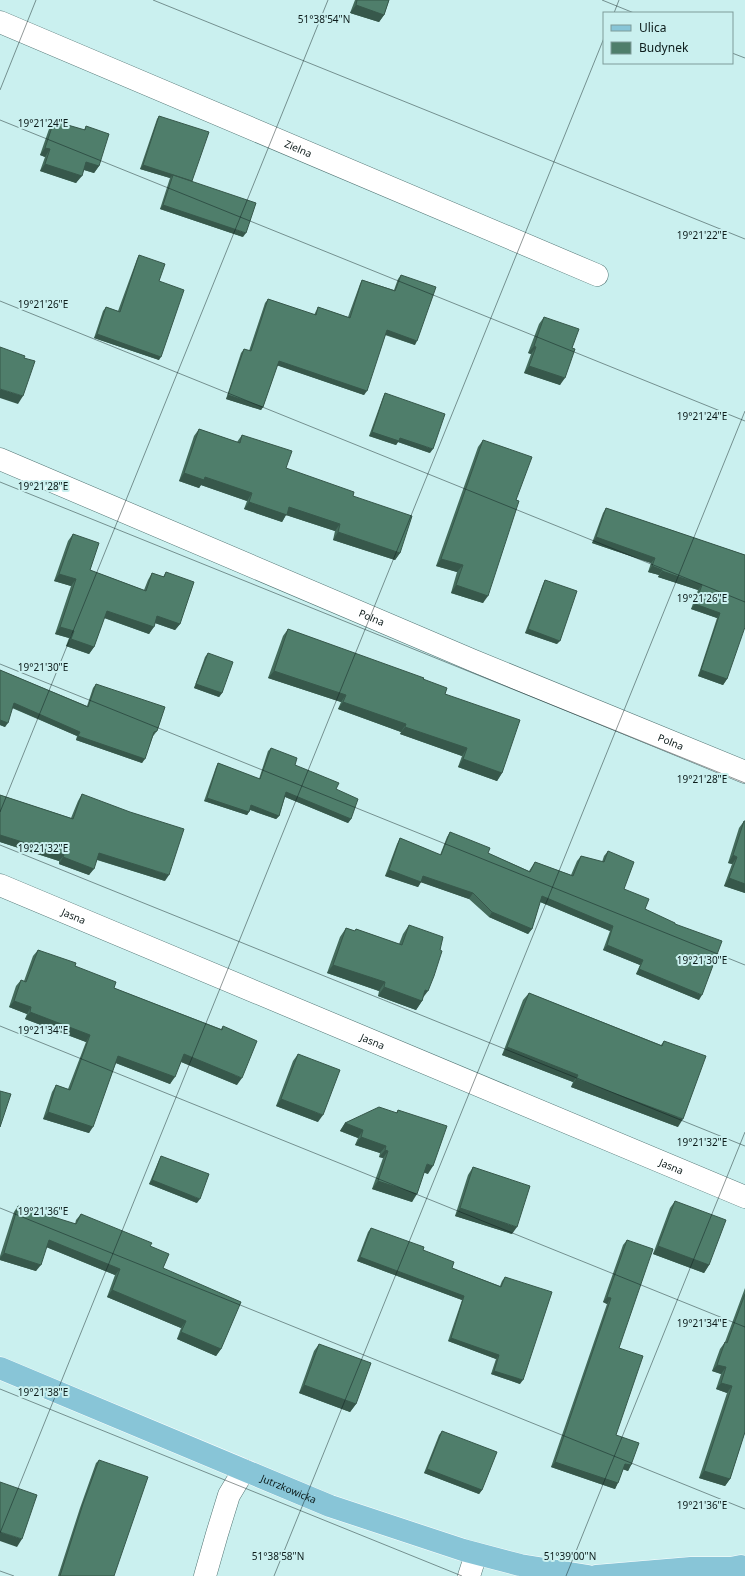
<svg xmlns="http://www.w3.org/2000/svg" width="745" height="1576" font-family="'Noto Sans',sans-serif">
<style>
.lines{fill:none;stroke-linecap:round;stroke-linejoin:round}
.minor-casing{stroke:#527574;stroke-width:23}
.major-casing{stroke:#fff;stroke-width:23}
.minor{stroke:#fff;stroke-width:22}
.major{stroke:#88c5d7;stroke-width:22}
.wall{fill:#446c5c}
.shaded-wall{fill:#37584b}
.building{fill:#4f7e6b;stroke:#37584b}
.ticks{fill:none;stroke:#0c1b1a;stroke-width:1;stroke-opacity:0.45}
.labels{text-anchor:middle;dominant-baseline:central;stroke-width:4;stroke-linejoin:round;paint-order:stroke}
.street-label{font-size:10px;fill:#0c1b1a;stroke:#caf0ef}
.ticks-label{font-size:10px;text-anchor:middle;fill:#0c1b1a;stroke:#caf0ef;stroke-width:4;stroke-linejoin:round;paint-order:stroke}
</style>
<rect width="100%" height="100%" fill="#caf0ef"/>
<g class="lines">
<defs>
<g id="minor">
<path id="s1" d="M0 22 597 275"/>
<path id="s2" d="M0 459 472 660 745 772"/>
<path id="s3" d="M0 885 745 1197"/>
<path d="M205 1576 217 1534 229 1495 244 1470"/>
<path d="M469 1576 476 1554"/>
</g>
<g id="major">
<path id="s4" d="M0 1368 330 1506 463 1550 520 1565 588 1576"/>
<path d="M596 1576 691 1568H731L741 1566"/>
</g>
</defs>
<use href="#minor" class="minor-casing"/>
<use href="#major" class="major-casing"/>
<use href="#minor" class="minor"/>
<use href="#major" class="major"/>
</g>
<path class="wall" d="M355 0H389L384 15 379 22 350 13Z
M159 116 192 181 243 237 160 209 170 178 140 169 157 119Z
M54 121 84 130 86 126 99 166 94 173 84 170 76 183 40 171 45 157 40 155 49 129Z
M139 255 159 281V360L94 338 103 311 106 307 118 311 137 259Z
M401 275 415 345 385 335 364 395 277 365 263 407 261 410 226 399 241 353 244 349 249 351 265 303 268 299 314 315 318 307 348 317 360 284 362 280 394 290 398 279Z
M544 317 572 348 560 385 524 373 531 354 528 353 539 324Z
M385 393 430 453 398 442 396 445 369 436 383 397Z
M199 429 237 442 242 435 286 468 353 496 400 553 395 560 333 540 335 531 286 515 282 522 244 509 247 501 201 485 199 488 179 481 194 436Z
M483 440 516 500 483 603 451 593 457 572 436 566 478 447Z
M606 508 745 555 727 679 723 685 698 676 717 618 691 609 698 590 658 577 659 575 648 572 651 563 592 543 603 513Z
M73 534 90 570 144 590 148 580 152 573 163 577 166 572 180 624 175 630 155 623 149 634 104 618 94 647 89 654 66 646 69 638 55 634 71 586 54 581 68 541Z
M545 580 557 644 525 633 543 584Z
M288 629 423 679 445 694 502 773 497 781 458 767 462 756 400 734 401 732 338 709 341 702 268 678 283 636Z
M208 653 222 693 219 697 194 688 205 657Z
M0 670 87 706 93 688 96 684 157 731 154 735 153 736 142 763 76 740 77 736 12 708 5 727 0 725Z
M271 748 295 765 336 789 351 819 348 823 285 797 279 816 276 819 250 810 247 815 204 801 216 767 218 763 259 779 268 751Z
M82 794 165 881 97 860 89 875 59 864V861L0 842V795L71 818 78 801Z
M744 821H745V893L724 886 732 864 728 863 739 828Z
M450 832 488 853 529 871 535 862 571 875 577 861 581 856 602 862 604 856 608 851 624 889 645 909 675 924 699 1000 636 974 640 965 603 950 610 931 540 902 532 929 528 934 489 917 469 899 421 882 418 887 385 876 397 844 400 838 440 855 447 837Z
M409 925 423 999 422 1001 416 1010 378 996 379 991 327 973 340 937 346 928 355 931 356 929 399 944 403 934Z
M38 950 75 966 114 988 221 1029 223 1026 237 1085 181 1062 170 1084 116 1063 89 1133 43 1119 52 1092 56 1085 68 1089 86 1042 25 1019 27 1014 9 1007 16 986 21 980 24 981 33 956Z
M529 993 661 1045 664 1041 678 1127 571 1087 573 1082 502 1055 523 1000Z
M298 1054 318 1122 276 1106 293 1061Z
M398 1110 428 1174 424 1172 412 1202 372 1189 383 1158 379 1157 380 1153 355 1145 358 1138 340 1131 345 1123 396 1113Z
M161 1156 197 1203 149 1184 159 1160Z
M473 1167 512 1234 455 1216 468 1175Z
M675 1201 709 1265 704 1273 653 1254 670 1208Z
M18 1206 75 1224 76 1220 81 1214 150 1246 163 1268 221 1349 216 1356 177 1339 181 1328 107 1297 115 1275 46 1247 36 1271 0 1260V1256L14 1212Z
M371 1228 423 1250 452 1268 500 1286 502 1281 505 1277 520 1384 491 1374 496 1359 448 1341 462 1300 357 1261 368 1232Z
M627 1240 619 1348 616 1435 631 1465 628 1471 623 1469 615 1489 551 1467 607 1304 603 1302 623 1245Z
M745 1288V1432L730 1479 725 1486 699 1478 727 1393 716 1389 721 1374 712 1371 720 1349 725 1342Z
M319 1344 356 1404 350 1412 299 1393 314 1351Z
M442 1431 482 1490 479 1494 424 1473 439 1435Z
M99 1460 114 1576H58L80 1508 96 1463Z"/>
<path class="shaded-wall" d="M356 5 384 15 379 22 350 13Z
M45 148 50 149 45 157 40 155Z
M86 162 99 166 94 173 81 169Z
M45 164 82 176 76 183 40 171Z
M143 165 192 181 173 175 170 178 140 169Z
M163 205 246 233 243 237 160 209Z
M387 330 417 341 415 345 384 334Z
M97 334 161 357 159 360 94 338Z
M534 346 536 347 531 354 528 353Z
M279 361 367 391 364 395 276 365Z
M529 366 565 378 560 385 524 373Z
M0 389 23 396 18 404 0 398Z
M228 395 263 407 261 410 226 399Z
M372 432 400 438 433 449 430 453 398 442 396 445 369 436Z
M184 473 205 477 252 493 247 501 201 485 199 488 179 481Z
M249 502 289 507 340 524 335 531 286 515 282 522 244 509Z
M338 532 400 553 395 560 333 540Z
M596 537 655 558 651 563 592 543Z
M441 559 463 565 457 572 436 566Z
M652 566 662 570 659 575 648 572Z
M662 571 702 585 698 590 658 577Z
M59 574 76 579 71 586 54 581Z
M456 585 488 596 483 603 451 593Z
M695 604 720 613 717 618 691 609Z
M107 611 154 627 149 634 102 617Z
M157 616 180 624 175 630 152 622Z
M60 627 74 631 69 638 55 634Z
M528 629 560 641 557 644 525 633Z
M71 639 94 647 89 654 66 646Z
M701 670 727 679 723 685 698 676Z
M274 671 346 695 341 702 268 678Z
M196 684 222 693 219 697 194 688Z
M343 702 406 724 401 732 338 709Z
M14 703 80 732 77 736 11 707Z
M0 720 8 723 5 727 0 725Z
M405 727 467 748 462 756 400 734Z
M78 736 145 759 142 763 76 740Z
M463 759 502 773 497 781 458 767Z
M286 792 351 819 348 823 283 796Z
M207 798 249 812 247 815 204 801Z
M251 805 279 816 276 819 248 809Z
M0 835 64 855 59 861 0 842Z
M99 853 169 875 165 881 95 859Z
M733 855 737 857 732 864 728 863Z
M63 857 94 869 89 875 59 864Z
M389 870 421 882 418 887 385 876Z
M423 876 473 893 469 899 420 882Z
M729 878 745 884V893L724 886Z
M542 896 613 926 610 931 538 901Z
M492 912 532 929 528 934 489 917Z
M607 945 643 960 640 965 603 950Z
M333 965 385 982 379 991 327 973Z
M639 969 702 995 699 1000 636 974Z
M384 987 422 1001 416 1010 378 996Z
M425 990 428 991 422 999Z
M14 1001 31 1007 27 1014 9 1007Z
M30 1012 90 1035 86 1042 25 1019Z
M507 1047 578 1075 573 1082 502 1055Z
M184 1054 242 1078 237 1085 179 1061Z
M118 1056 175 1077 170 1084 113 1062Z
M576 1079 683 1119 678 1127 571 1087Z
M281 1099 323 1115 318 1122 276 1106Z
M48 1112 93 1127 89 1133 43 1119Z
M345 1123 363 1130 358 1138 340 1131Z
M361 1137 386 1146 380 1153 355 1145Z
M385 1150 388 1151 383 1158 379 1157Z
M427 1164 433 1166 428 1174 422 1172Z
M152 1180 200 1199 197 1203 149 1184Z
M378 1181 417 1194 412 1202 372 1189Z
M460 1208 517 1227 512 1234 455 1216Z
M49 1240 120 1269 115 1275 44 1246Z
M658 1246 709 1265 704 1273 653 1254Z
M4 1253 41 1265 36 1271 0 1260V1258Z
M360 1257 464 1296 462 1300 357 1261Z
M112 1290 186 1321 181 1328 107 1297Z
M607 1297 611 1298 607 1304 603 1302Z
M181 1332 221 1349 216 1356 177 1339Z
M451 1338 499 1355 496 1359 448 1341Z
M717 1365 726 1367 721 1374 712 1371Z
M494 1371 523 1380 520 1384 491 1374Z
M721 1383 732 1386 727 1393 716 1389Z
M304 1385 356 1404 350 1412 299 1393Z
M555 1462 618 1483 615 1489 551 1467Z
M625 1464 631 1465 628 1471 622 1469Z
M427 1469 482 1490 479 1494 424 1473Z
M704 1471 730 1479 725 1486 699 1478Z
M0 1532 22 1539 17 1547 0 1541Z"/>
<path class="building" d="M357 0H389L384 15 356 5Z
M159 116 209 132 192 181 143 165Z
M54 121 85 130 86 126 109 134 99 166 86 162 82 176 45 164 50 149 45 148Z
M173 175 256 203 246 233 163 205Z
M139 255 165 264 159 281 184 290 161 357 97 334 106 307 120 312Z
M401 275 436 287 417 341 387 330 367 391 279 361 263 407 228 395 244 349 251 351 268 299 316 315 318 307 350 318 362 280 395 291Z
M544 317 579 329 572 348 575 349 565 378 529 366 536 347 534 346Z
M0 347 25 356 24 358 35 361 23 396 0 389Z
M385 393 445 414 433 449 400 438 399 441 372 432Z
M199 429 240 443 242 435 292 451 286 468 354 492 353 496 412 516 400 553 338 532 340 524 289 507 287 515 249 502 252 493 205 477 204 480 184 473Z
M483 440 532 457 516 500 519 501 488 596 456 585 463 565 441 559Z
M606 508 745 555V627L727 679 701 670 720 613 695 604 702 585 662 571V570L652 566 655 558 596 537Z
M73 534 99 543 90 570 146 591 152 573 164 577 166 572 194 582 180 624 157 616 154 627 107 611 94 647 71 639 74 631 60 627 76 579 59 574Z
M545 580 577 591 560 641 528 629Z
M288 629 424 678 423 679 447 688 445 694 520 720 502 773 463 759 467 748 405 727 406 724 343 702 346 695 274 671Z
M208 653 233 662 222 693 196 684Z
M0 670 88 707 96 684 165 707 157 731 154 732 145 759 78 736 80 732 14 703 8 723 0 720Z
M271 748 297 758 295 765 339 783 336 789 358 799 351 819 286 792 279 816 251 805 249 812 207 798 218 763 260 779Z
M82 794 130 812 184 829 169 875 99 853 94 869 63 857 64 855 0 835V795L73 819Z
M744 821H745V884L729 878 737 857 733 855Z
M450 832 490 848 488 853 530 872 535 862 573 876 581 856 604 862 608 851 634 862 624 889 649 899 645 909 675 923V924L722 941 702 995 639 969 643 960 607 945 613 926 542 896 532 929 492 912 473 893 423 876 421 882 389 870 400 838 441 855Z
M409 925 443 937 440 950 442 951 434 976 428 991 425 990 422 1001 384 987 385 982 333 965 346 928 355 931 356 929 402 945Z
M38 950 76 963 75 966 116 982 114 988 222 1030 223 1026 257 1041 242 1078 184 1054 175 1077 118 1056 93 1127 48 1112 56 1085 70 1090 90 1035 30 1012 31 1007 14 1001 21 980 26 982Z
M529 993 662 1046 664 1041 706 1056 683 1119 576 1079 578 1075 507 1047Z
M298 1054 340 1070 323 1115 281 1099Z
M0 1091 11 1094 0 1127Z
M379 1107 397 1113 398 1110 447 1126 433 1166 427 1164 417 1194 378 1181 388 1151 385 1150 386 1146 361 1137 363 1130 345 1123Z
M161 1156 209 1174 200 1199 152 1180Z
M473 1167 530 1186 517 1227 460 1208Z
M675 1201 726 1220 709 1265 658 1246Z
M18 1206 76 1224 81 1214 152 1243 150 1246 169 1254 163 1268 241 1302 221 1349 181 1332 186 1321 112 1290 120 1269 49 1240 41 1265 4 1253Z
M371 1228 424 1247 423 1250 454 1262 452 1268 501 1287 505 1277 552 1292 523 1380 494 1371 499 1355 451 1338 464 1296 360 1257Z
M627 1240 653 1249 619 1348 643 1356 616 1435 639 1443 631 1465 625 1464 618 1483 555 1462 611 1298 607 1297Z
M745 1294V1432L730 1479 704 1471 732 1386 721 1383 726 1367 717 1365 725 1342 727 1343Z
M319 1344 371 1363 356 1404 304 1385Z
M442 1431 497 1452 482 1490 427 1469Z
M99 1460 148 1477 114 1576H60L83 1504Z
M0 1482 37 1495 22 1539 0 1532Z"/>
<path class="ticks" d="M153 0 745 239M602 0 634 13M614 13 619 0M732 53 745 58M0 90 36 0M0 120 745 421M0 301 745 602M0 482 745 783M0 664 745 965M0 812 328 0M0 845 745 1146M0 1026 745 1327M0 1208 745 1509M0 1389 462 1576M0 1533 604 38M0 1571 14 1576M274 1576 745 411M566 1576 745 1132"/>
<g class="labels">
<g class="street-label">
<text stroke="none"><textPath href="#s1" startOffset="324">Zielna</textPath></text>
<text stroke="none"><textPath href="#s2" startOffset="404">Polna</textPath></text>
<text stroke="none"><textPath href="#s2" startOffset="728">Polna</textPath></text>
<text stroke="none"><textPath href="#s3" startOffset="80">Jasna</textPath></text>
<text stroke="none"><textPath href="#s3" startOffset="404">Jasna</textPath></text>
<text stroke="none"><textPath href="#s3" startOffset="728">Jasna</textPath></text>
<text stroke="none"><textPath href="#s4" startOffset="313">Jutrzkowicka</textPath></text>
</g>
</g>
<g class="ticks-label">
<text x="324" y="23">51°38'54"N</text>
<text x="43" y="127">19°21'24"E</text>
<text x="702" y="239">19°21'22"E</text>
<text x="43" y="308">19°21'26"E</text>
<text x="702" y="420">19°21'24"E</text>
<text x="43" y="490">19°21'28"E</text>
<text x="702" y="602">19°21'26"E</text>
<text x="43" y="671">19°21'30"E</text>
<text x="702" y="783">19°21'28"E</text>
<text x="43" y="852">19°21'32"E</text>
<text x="702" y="964">19°21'30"E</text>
<text x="43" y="1034">19°21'34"E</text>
<text x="702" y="1146">19°21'32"E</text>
<text x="43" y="1215">19°21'36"E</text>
<text x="702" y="1327">19°21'34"E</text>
<text x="43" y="1396">19°21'38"E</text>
<text x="702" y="1509">19°21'36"E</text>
<text x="278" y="1560">51°38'58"N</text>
<text x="570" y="1560">51°39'00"N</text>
</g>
<rect x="603" y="12" width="130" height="52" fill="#caf0ef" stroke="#7e9b9a"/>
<rect x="611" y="25" width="20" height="6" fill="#88c5d7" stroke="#7e9b9a"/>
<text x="639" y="32" font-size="12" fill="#0c1b1a">Ulica</text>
<rect x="611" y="42" width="20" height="12" fill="#4f7e6b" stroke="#7e9b9a"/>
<text x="639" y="52" font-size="12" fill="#0c1b1a">Budynek</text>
</svg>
